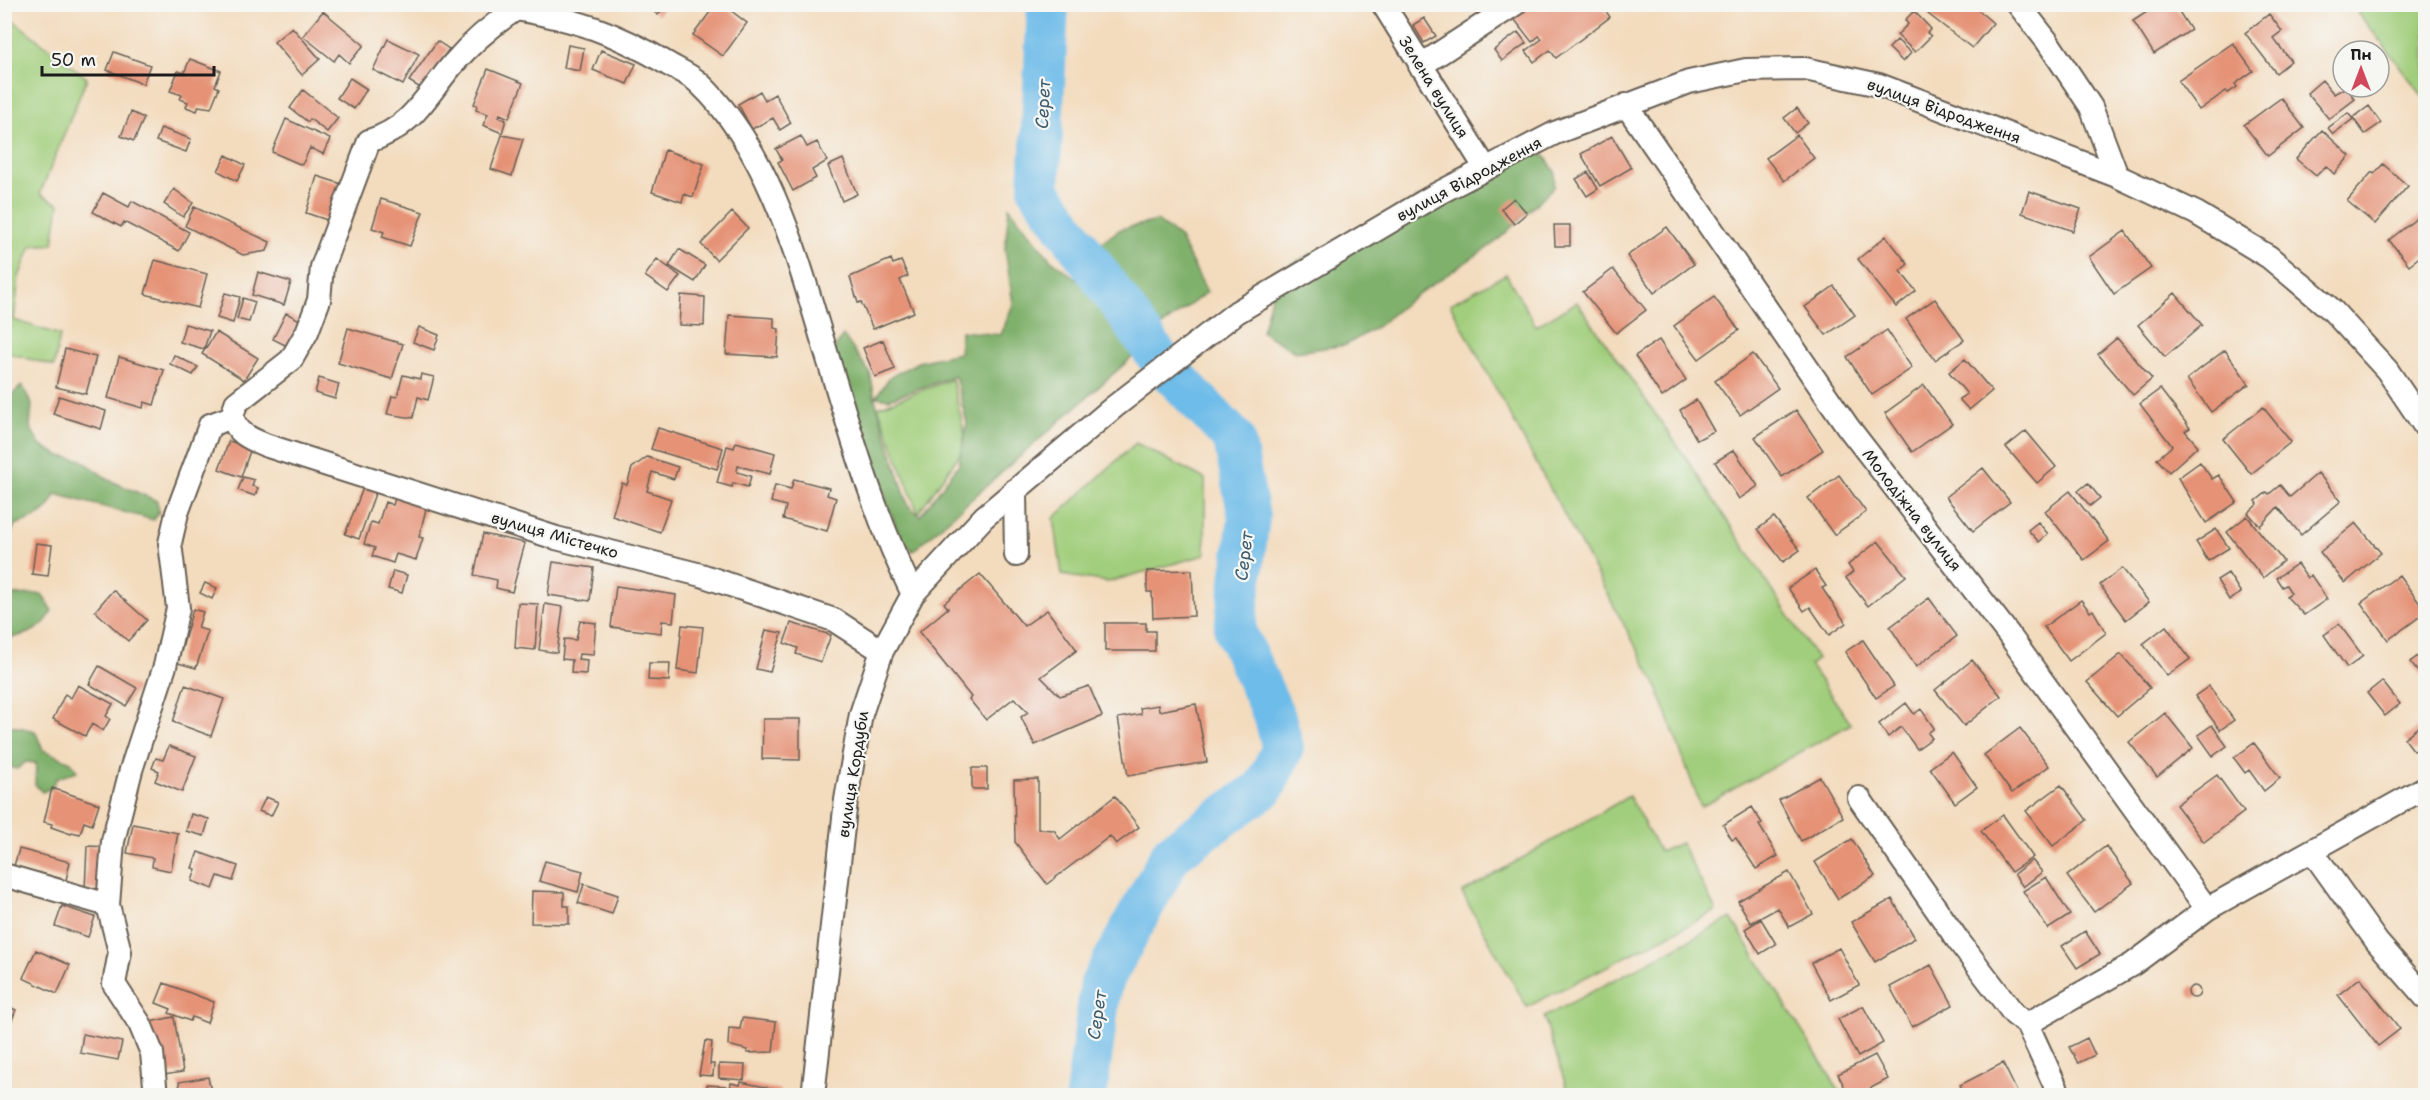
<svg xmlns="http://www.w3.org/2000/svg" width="2430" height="1100" font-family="'Shantell Sans',sans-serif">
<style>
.green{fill:#a1ce7c;stroke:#5e754c;stroke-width:1.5}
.forest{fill:#80b16c;stroke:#4e6644;stroke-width:1.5}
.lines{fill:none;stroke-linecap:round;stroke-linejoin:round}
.river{stroke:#6ebce9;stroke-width:42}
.building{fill:#e59276}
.minor-casing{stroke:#675f54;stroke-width:26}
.minor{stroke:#fff;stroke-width:22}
.labels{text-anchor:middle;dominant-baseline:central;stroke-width:4.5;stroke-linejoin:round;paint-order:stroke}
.street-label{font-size:16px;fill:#1c1c1c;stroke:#f6f6f2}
.water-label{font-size:18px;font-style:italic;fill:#3d5c6e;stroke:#f6f6f2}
</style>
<rect width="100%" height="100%" fill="#f6f6f2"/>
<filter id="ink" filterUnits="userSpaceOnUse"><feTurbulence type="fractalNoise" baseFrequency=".0167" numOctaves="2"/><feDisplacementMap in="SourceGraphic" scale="12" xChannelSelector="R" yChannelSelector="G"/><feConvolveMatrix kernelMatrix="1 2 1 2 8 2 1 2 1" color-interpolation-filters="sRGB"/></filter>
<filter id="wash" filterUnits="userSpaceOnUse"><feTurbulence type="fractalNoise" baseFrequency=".008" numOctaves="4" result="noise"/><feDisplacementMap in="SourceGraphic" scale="24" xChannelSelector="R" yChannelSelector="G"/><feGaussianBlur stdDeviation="1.35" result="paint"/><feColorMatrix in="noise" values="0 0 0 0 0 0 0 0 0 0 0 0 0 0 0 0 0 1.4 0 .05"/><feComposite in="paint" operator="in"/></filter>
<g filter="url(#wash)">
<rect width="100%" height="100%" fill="#f3dbbd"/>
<path class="green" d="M2352 5H2425V99Z
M5 14 87 78 40 194 59 204 53 244 31 246 19 277 14 320 60 335 54 366 5 352Z
M1506 274 1536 326 1577 302 1689 462 1817 659 1810 665 1851 724 1701 807 1655 682 1450 304Z
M952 379 967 444 918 513 878 407Z
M1136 443 1205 479V555L1108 582 1062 575 1054 518Z
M1629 796 1660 852 1681 843 1716 911 1527 1007 1462 893Z
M1731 918 1842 1095H1569L1544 1017Z"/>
<path class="forest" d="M1514 148 1545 156 1555 172 1554 187 1496 242 1408 301 1378 326 1346 345 1295 352 1262 332 1278 271Z
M1009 207 1050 259 1089 289 1124 325 1139 351 913 551 899 536 834 350 843 335 870 373 876 403 908 505 920 516 959 464 967 423 955 376 889 399 876 397 890 377 918 362 959 353 961 331 1001 335 1013 304 1005 248Z
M1157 221 1179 237 1207 292 1154 332 1122 297 1099 244 1121 229Z
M22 385 32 405 30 427 40 445 60 456 82 460 109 480 157 501 159 512 154 520 55 494C50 515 33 518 15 525L10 536 5 539V398L8 399Z
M5 590 10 595 42 594 52 611C43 631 25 635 5 639Z
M4 724 35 731 43 750 71 762 77 771 56 779 52 788 42 792 35 784 36 763 26 762 17 769 5 766Z"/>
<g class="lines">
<path class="river" d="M1048 4 1039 190 1162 363 1234 439 1249 517 1235 630 1275 718 1283 748 1264 788 1172 853 1101 984 1086 1096"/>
</g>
<g id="blocks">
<path class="building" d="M644 4H666L658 15Z
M716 4H722L747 23 723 56 693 35Z
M1525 4 1530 8 1534 4H1601L1610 17 1556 58 1550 50 1534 62 1526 51 1542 39 1539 36 1532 42 1511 15Z
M1937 4H1971L1993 23 1972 48 1928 14Z
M2159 4H2174L2191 30 2154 54 2133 21Z
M323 11 364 45 349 63 339 54 334 61 303 36Z
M1914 11 1931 29 1927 33 1931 36 1915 52 1897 35 1908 24 1905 20Z
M2269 14 2282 31 2273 38 2291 61 2276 73 2245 33Z
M1424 18 1436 36 1424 43 1413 25Z
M292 27 320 59 302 75 274 42Z
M1518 32 1526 43 1502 61 1494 50Z
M388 39 419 54 403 85 373 70Z
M1897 40 1911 53 1903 62 1889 48Z
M437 41 449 49 422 89 409 81Z
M2233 43 2253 71 2235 84 2237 87 2228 93 2226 91 2199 110 2178 81Z
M568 45 584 48 580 71 564 68Z
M601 50 636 64 627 84 593 70Z
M114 52 150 65 143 84 107 70Z
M190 59 221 71 215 86 219 88 211 108 199 106 197 111 186 107 188 102 180 99 182 95 170 91 178 71 184 73Z
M488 69 523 83 509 118 500 114 499 117 506 120 502 133 483 125 488 114 476 110 477 105 474 104Z
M350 78 367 89 354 109 337 98Z
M2322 80 2334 94 2346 87 2355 99 2329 119 2307 93Z
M303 90 338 118 327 132 310 119 308 122 290 108Z
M760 91 765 100 775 94 791 123 780 130 773 118 752 129 738 104Z
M2281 98 2304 128 2268 156 2244 125Z
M2369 106 2381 123 2365 134 2353 118Z
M1797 108 1808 123 1795 133 1784 118Z
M131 112 144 118 134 141 121 136Z
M2348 113 2353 119 2333 134 2328 128Z
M286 119 330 139 323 154 310 148 302 165 272 152Z
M161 128 191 139 186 152 156 141Z
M2322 130 2350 156 2334 174 2326 166 2316 176 2296 159Z
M502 135 523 139 512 176 491 169Z
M1797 135 1814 158 1784 181 1766 158Z
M801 136 807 147 817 142 827 161 812 170 816 178 793 191 778 162 782 160 776 149Z
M1612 136 1631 168 1600 186 1581 154Z
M665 150 704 164 693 197 684 194 682 202 652 192Z
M226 155 245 165 237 181 218 171Z
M843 159 857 194 842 201 828 166Z
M2383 164 2408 186 2375 224 2347 201 2372 172 2374 174Z
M1588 172 1598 189 1587 196 1576 179Z
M317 176 342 184 330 221 306 213Z
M174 189 193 203 183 217 164 204Z
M2029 191 2081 209 2073 231 2022 213Z
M103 193 129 207 132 201 189 232 179 251 124 222 121 227 93 212Z
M1514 198 1527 213 1514 224 1501 209Z
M381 199 423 212 410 246 382 237 384 232 372 228Z
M194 207 270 242 267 251 243 255 185 226Z
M2426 211V252L2409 265 2389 240Z
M732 212 748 228 716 260 701 244Z
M1554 225H1570V246H1555Z
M1667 227 1694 264 1654 293 1627 256Z
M2125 231 2151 268 2114 294 2089 257Z
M1886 236 1908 264 1900 271 1916 291 1896 307 1858 259Z
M679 249 705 265 695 282 669 266Z
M657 259 680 276 668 292 645 276Z
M891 259 893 264 901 261 908 276 900 280 914 312 873 329 861 302 858 303 850 277Z
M155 260 207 274 198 308 145 294Z
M1613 269 1646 310 1616 333 1583 292Z
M258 272 291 282 284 305 252 295Z
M1834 286 1855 315 1826 335 1805 307Z
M225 293 240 297 233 323 217 318Z
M2175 293 2202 325 2165 357 2138 325Z
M681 295 705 297 704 326 679 325Z
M1714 297 1739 330 1699 359 1674 326Z
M243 298 255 302 249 322 237 319Z
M1935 299 1964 340 1935 360 1906 319Z
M286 313 300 320 287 346 273 339Z
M729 315 774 318V328L779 329 777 357 726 354Z
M185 324 210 331 204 349 180 342Z
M419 327 439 335 434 350 413 342Z
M348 328 403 344 392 379 338 363Z
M1887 330 1912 368 1872 395 1847 357Z
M216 332 258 358 244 380 202 354Z
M2117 338 2152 379 2133 395 2098 354Z
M883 340 895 369 875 377 863 348Z
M1659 340 1686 380 1662 397 1635 356Z
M65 349 96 357 86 394 56 387Z
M2225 350 2249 384 2211 412 2187 379Z
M1753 354 1778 388 1740 415 1715 381Z
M174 355 198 367 193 375 170 364Z
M119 357 164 370 154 405 144 402 143 408 108 398Z
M1965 359 1992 391 1969 410 1959 399 1967 394 1949 372Z
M421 374 434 377 428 400 418 397 413 418 387 414 392 396 397 397 403 375 420 379Z
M319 378 339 384 335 399 315 393Z
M1924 385 1952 424 1912 452 1885 413Z
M2160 389 2190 428 2185 431 2198 446 2169 472 2157 459 2172 446 2140 404Z
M59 396 106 411 101 429 53 414Z
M1696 400 1714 431 1697 440 1680 410Z
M2263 407 2291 442 2251 474 2223 439Z
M1796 410 1823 450 1782 477 1755 437Z
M658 428 723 448 717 469 651 449Z
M2026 431 2056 467 2037 483 2006 447Z
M229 441 251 448 241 477 219 469Z
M736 442 775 453 770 474 738 466 737 472 751 476 748 487 733 483 732 487 717 483 727 446 734 448Z
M1734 450 1758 486 1739 499 1715 462Z
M647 457 678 467 674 479 652 472 647 491 671 499 660 532 612 516 622 483 627 485 632 468Z
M2200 462 2212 479 2219 475 2237 502 2206 523 2178 478Z
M1983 468 2010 502 1973 531 1946 497Z
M2318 473 2341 501 2301 535 2278 507 2260 526 2248 513 2258 504 2256 501 2267 492 2269 494 2280 485 2290 497Z
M1839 475 1866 512 1834 535 1808 498Z
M243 477 254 480 252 486 258 488 255 496 238 490Z
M794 479 829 488 827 495 836 498 827 531 783 519 786 506 771 502 775 485 791 489Z
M365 483 377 488 359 539 345 534Z
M2088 483 2100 498 2090 506 2078 491Z
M2070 491 2109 541 2084 560 2045 511Z
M396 495 427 505 419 537 423 538 416 560 396 554 393 563 372 556 375 548 364 544 371 522 378 524 385 502 393 505Z
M2247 516 2283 561 2263 578 2227 532Z
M1774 517 1800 550 1783 562 1758 529Z
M2038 522 2048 534 2039 542 2028 530Z
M2356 523 2381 553 2345 583 2320 552Z
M2216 529 2229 548 2208 561 2196 542Z
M483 534 525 543 512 592 496 588 497 580 474 575Z
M1878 541 1906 576 1868 606 1846 578 1853 572 1848 565Z
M36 543 52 545 48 576 32 574Z
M553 562 594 568 590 601 548 595Z
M2297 564 2307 578 2311 575 2327 599 2304 615 2286 596 2291 593 2286 585 2282 587 2276 578Z
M2122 568 2149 602 2126 620 2100 585Z
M1192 570 1194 616 1153 618 1152 592H1147V571Z
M1815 570 1826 586 1822 588 1846 623 1829 635 1810 607 1804 611 1788 588Z
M393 571 407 575 402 593 388 589Z
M2228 573 2241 593 2229 600 2217 580Z
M980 574 1024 626 1047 610 1077 650 1041 677 1060 696 1089 686 1102 716 1035 745 1021 717 1028 712 1014 698 986 720 969 699 971 697 919 632 948 608 944 603Z
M2399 575 2426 612 2388 640 2361 603Z
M205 583 217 588 212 599 200 593Z
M616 586 676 595 673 622 662 621 661 633 611 627Z
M113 590 147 620 128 641 95 611Z
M1929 598 1957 636 1916 667 1890 627Z
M2081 600 2090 612 2093 610 2106 633 2069 661 2044 627Z
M518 603 538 604 535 650 515 648Z
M545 604 563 607 557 653 539 650Z
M193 609 203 612 198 628 208 631 196 668 178 663Z
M580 621 596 623 593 655 579 654 578 659 587 660 586 674 571 673 572 660 562 659 564 639 576 640Z
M791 623 831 635 821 662 796 654 798 648 784 643Z
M1105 623H1146V631H1155V651H1105Z
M2339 624 2363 656 2347 668 2324 635Z
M682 625 703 627 698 673 677 670Z
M2166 626 2190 659 2167 676 2143 644Z
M766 630 782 633 770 672 756 669Z
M1863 640 1894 686 1876 698 1845 652Z
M2426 650V682L2410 662Z
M2121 654 2150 688 2117 716 2087 682Z
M1972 660 2001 696 1964 726 1935 690Z
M649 663H670L669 681 648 680Z
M99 666 137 688 126 706 89 684Z
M2382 681 2400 704 2385 716 2367 693Z
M78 685 113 704 106 716 110 719 103 731 92 724 85 736 53 719 65 694 71 698Z
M185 685 224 699 211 736 173 722Z
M2209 686 2234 720 2220 730 2195 696Z
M1906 703 1914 714 1921 709 1934 728 1928 733 1932 738 1917 749 1901 727 1888 737 1879 724Z
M1196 704 1207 762 1128 776 1118 718 1141 714 1140 708 1158 705 1159 711Z
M2165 713 2193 748 2157 777 2129 742Z
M763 719H800V760L762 759Z
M2426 721V745L2414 751 2404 738Z
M2212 725 2227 746 2213 756 2198 735Z
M2020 728 2049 766 2012 793 1984 755Z
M2254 743 2280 778 2264 791 2249 770 2245 773 2234 758Z
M169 746 196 756 182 792 155 781 159 771 152 768 156 758 163 760Z
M1952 752 1977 787 1955 803 1930 768Z
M972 768H987V789H972Z
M2217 775 2244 812 2204 842 2176 805Z
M1820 777 1843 817 1801 841 1779 800Z
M1038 779V829L1054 830 1060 839 1115 796 1139 827 1116 844 1110 836 1047 884 1015 842 1014 780Z
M2061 785 2087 820 2053 846 2026 811Z
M52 788 99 804 92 825 84 822 80 834 72 832 71 834 51 827 52 824 44 822Z
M266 797 278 802 271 816 259 811Z
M1752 807 1762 823 1759 825 1778 856 1756 869 1736 838 1732 840 1723 825Z
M191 814 209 819 204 836 186 831Z
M2003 815 2033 857 2011 872 1981 831Z
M133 824 178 833 171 871 152 867 153 858 127 853Z
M1852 839 1875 876 1838 899 1815 862Z
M87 846 109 847 106 891 85 889Z
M2106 846 2133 883 2094 912 2067 876Z
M19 849 70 862 66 880 14 866Z
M198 852 238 866 233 881 218 876 213 889 192 881 196 869 192 868Z
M2032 860 2042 872 2023 887 2014 874Z
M545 861 583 871 578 892 539 881Z
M1789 872 1813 914 1789 927 1778 908 1751 923 1738 901Z
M2046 877 2070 915 2048 929 2023 891Z
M584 884 618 895 612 914 578 903Z
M532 891 564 892V906H569V924L531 923Z
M1892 899 1915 938 1875 962 1851 922Z
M62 906 95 917 88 937 55 926Z
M1761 919 1776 944 1760 954 1745 929Z
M2085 931 2100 954 2077 968 2062 946Z
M1839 948 1859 985 1831 1000 1811 963Z
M36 950 70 965 57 994 23 978Z
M1931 965 1953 1005 1912 1027 1890 987Z
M2360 978 2400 1029 2378 1046 2338 995Z
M164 983 214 1002 207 1023 192 1017 190 1021 169 1013 171 1009 156 1003Z
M2188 992a6 6 0 1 1 12 0a6 6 0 1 1-12 0Z
M4 1005 16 1010 9 1027 4 1025Z
M1863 1006 1883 1043 1858 1057 1838 1019Z
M174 1017 183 1072 158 1076 149 1022Z
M742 1018 776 1022 773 1052 747 1053V1050L728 1045 729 1028 740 1029Z
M83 1034 122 1042 118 1060 80 1053Z
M2087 1038 2095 1055 2078 1063 2069 1047Z
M705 1041 712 1042 710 1064H714L713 1076 699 1075Z
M1875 1055 1888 1079 1856 1096H1849L1838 1074Z
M2003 1063 2019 1096H1965L1960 1085Z
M719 1064 745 1065 744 1080 719 1078Z
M208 1077 212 1096H181L179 1082Z
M741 1082 780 1090 779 1096 729 1094 731 1083 740 1085Z
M707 1085 726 1086 725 1096H706Z"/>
</g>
</g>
<g filter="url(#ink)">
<use href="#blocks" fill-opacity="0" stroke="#675f54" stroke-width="1.5"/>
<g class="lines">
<defs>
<path id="minor" d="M1383 4 1486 169
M2018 4 2047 41 2091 107 2117 176
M1420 66 1515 4
M1626 105 1848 427 2009 635 2207 909
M232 417 236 403 291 360 307 332 319 300 322 267 369 141C413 127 425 97 453 64 472 42 492 25 516 9 577 20 615 32 668 64 678 70 691 75 699 83 768 148 797 255 823 342 849 427 873 514 913 594
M232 417C238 434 249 438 265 445L556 538 701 575 834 620 882 651
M1015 490 1016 555
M1859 798 1957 939 2014 1014 2027 1024
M2312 851 2377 942 2426 998
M4 875 108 905
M2027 1024 2133 964 2207 909 2426 787
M2027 1024 2060 1096
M156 1096 152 1053 140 1024 114 984 120 952 108 905 113 841 131 770 165 666 178 608 170 543 177 513 210 425 232 417
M813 1096 846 800 861 714 882 651 913 594 984 517 1114 407 1237 312 1437 194 1555 133 1689 82 1746 70 1805 69 1879 85 2117 176 2196 213 2269 257 2332 310 2387 370 2426 428"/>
</defs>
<use href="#minor" class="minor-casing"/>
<use href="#minor" class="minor"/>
</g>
</g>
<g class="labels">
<g class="street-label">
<text transform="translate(1434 87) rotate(58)">Зелена вулиця</text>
<text transform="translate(1944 111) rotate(20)">вулиця Відродження</text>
<text transform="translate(1469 179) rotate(-28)">вулиця Відродження</text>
<text transform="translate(1912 510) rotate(52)">Молодіжна вулиця</text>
<text transform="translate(555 535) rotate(16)">вулиця Містечко</text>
<text transform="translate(853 774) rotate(-81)">вулиця Кордуби</text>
</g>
<g class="water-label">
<text transform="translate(1043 104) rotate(-87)">Серет</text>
<text transform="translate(1244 556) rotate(-83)">Серет</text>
<text transform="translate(1097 1015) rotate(-82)">Серет</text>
</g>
</g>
<rect width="2430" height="1100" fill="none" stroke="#f6f6f2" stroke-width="24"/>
<g transform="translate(2361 69)"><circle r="28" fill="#f6f6f2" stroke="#9f9f9c" stroke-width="1.5"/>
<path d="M0-4.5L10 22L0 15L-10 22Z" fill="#d1495b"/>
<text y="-9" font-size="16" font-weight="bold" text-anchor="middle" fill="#1c1c1c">Пн</text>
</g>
<path d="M42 66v9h172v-9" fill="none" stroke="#1c1c1c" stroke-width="3"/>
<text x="51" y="66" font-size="18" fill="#1c1c1c" stroke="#f6f6f2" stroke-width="4.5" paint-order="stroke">50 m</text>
</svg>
